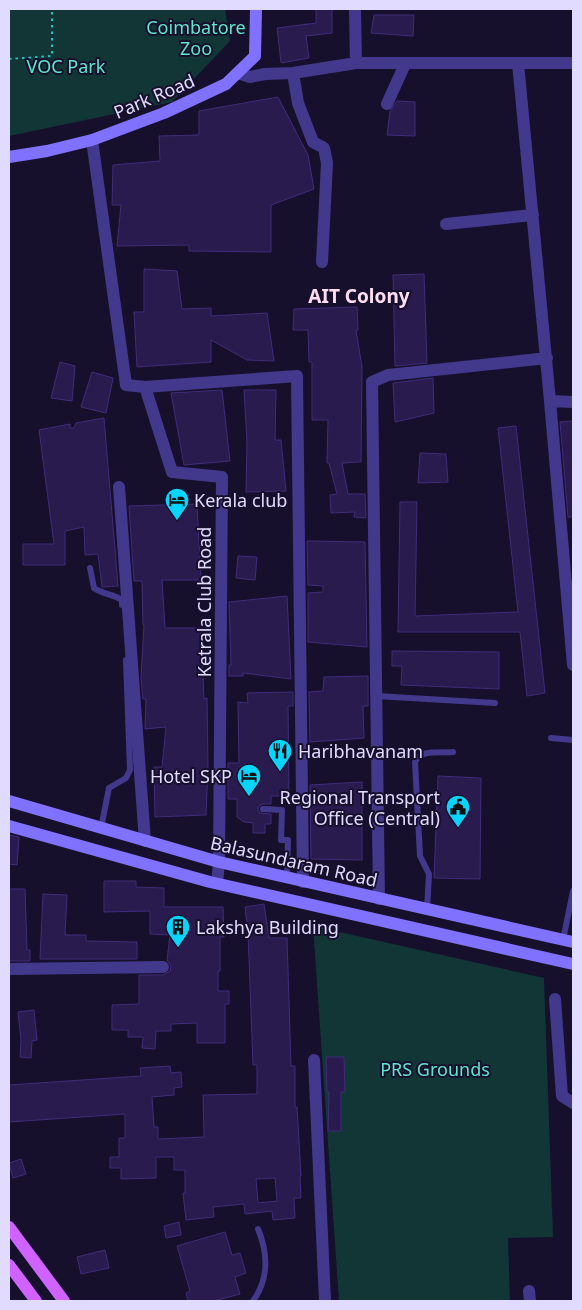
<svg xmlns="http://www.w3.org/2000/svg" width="582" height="1310" font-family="'Noto Sans',sans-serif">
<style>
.green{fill:#123536}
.building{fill:#291b4e;stroke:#412c7b;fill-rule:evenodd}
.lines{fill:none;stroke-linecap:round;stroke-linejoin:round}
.path{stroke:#2ac1c3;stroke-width:2;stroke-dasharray:2.5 4;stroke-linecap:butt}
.service{stroke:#42398d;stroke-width:6}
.minor{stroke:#42398d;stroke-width:12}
.secondary{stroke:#8072ff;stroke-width:12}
.primary{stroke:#d062ff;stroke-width:12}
.labels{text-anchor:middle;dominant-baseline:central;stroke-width:4;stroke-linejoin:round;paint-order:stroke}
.park-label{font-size:18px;fill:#5fe6ce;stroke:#17102c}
.street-label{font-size:18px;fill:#e1dbff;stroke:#17102c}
.poi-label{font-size:18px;fill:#e1dbff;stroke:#17102c;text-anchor:start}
.neighbourhood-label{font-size:19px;font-weight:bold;fill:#ffddf0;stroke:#17102c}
</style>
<rect width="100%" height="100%" fill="#17102c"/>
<path class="green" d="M9 9H225L230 41 172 102 9 136Z
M313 926 544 978 553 1237 508 1238 510 1301H339Z"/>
<path class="building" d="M316 9H332V33L306 36 309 58 281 63 277 28 316 23Z
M374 15H414L413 36 371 33Z
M278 97 308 155 314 189 271 205V252L189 251V245L117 246 121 205H112L113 165 160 161 159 136 199 135V111Z
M397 101 415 102V136L387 135 390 111Z
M144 269 177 271 182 309 211 308V316L267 313 274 361 247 360 211 340V362L137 367 134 312H144Z
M424 274 427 363 395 366 393 275Z
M357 307 358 330H356L362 367 361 462 342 463 348 494H365L366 518 354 517 355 512 331 513 330 495 337 494 329 463H327L328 420H312V362H309L308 330H293L294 309Z
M60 362 75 366 72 401 51 398Z
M92 372 113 378 106 413 81 407Z
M433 378 434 413 395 422 393 383Z
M222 390 230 461 184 465 171 393Z
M244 390H276L275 440H281L286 491 246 492 247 442Z
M104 418 118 586 104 587H102L98 554 85 555 84 527 65 531V565H23V544H54L39 430 70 424V428H74L76 423Z
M573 421V517H568L560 422Z
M516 426 545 693 527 696 520 632H398L400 502H417L415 616 518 612 498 428Z
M420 453 446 454 448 482 418 483Z
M197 504 201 580H162L165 628H201L204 699 207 698 208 767 206 815 155 817 154 767H162L166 727 145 729 146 699H143L141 678 144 625H143L142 581H134L129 506Z
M307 541 365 542 367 647 308 642V593L323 592V586L308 585Z
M238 556 257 557 255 580 236 578Z
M287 596 291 679 243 673V676H229V665H231L229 602Z
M392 651 499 652V689L401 685 402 666H392Z
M368 676V706H363L364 738 310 742 309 692 323 691 324 677Z
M293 692V706H288L289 796H271V804H263L259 806 258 809 260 813 271 814V824H265V833H253V823L244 822 237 817V799H228V763H239L238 702 248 703 247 693Z
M438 776 481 778 480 879 434 878Z
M362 782V860L311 859 310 785Z
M9 835 19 837 17 865 9 864Z
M104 881H136V887L164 888V907H223L224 937H220V971H218V991H229V1004H225V1043H197V1023L171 1024V1031H156L155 1049 142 1048 143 1037H128V1030H112V1005L139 1004V975H163L170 971 171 966 167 960 170 935 150 934V911L104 912Z
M9 889H25L27 950H30V961H9Z
M43 894 67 895 65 935H86V941L137 942V959H40Z
M264 904 269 938H287L291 1066H295V1107H297L301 1176 300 1177 301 1198H294L295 1218 273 1220 272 1211 245 1214 244 1204 213 1207 214 1217 186 1220 183 1193H185V1170H174V1157H156V1178L121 1179V1168H110V1157H119V1138H125V1114L9 1122V1085L141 1076 140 1068 170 1066 171 1073 181 1072 182 1087 174 1088V1095L152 1097 154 1127H158V1139L204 1137 203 1095 257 1094V1065H253L248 932 245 907ZM275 1178 277 1201 258 1203 256 1179Z
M34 1010 37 1040 32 1041 31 1058 20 1057 21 1040 18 1012Z
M326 1057H344L345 1092H341V1131H328L329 1092H327Z
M21 1159 26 1174 13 1178 9 1163Z
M179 1222 181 1235 166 1238 164 1226Z
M225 1232 232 1255 240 1253 246 1273 235 1277 240 1294 214 1301H188L186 1293 190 1291 177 1246Z
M105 1250 109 1268 81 1274 77 1257Z"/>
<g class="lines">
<path class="path" d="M9 59 52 56V9"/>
<path class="service" d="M90 568 94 588C102 594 113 594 122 600V605
M376 696 495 703
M551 738 573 740
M263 809 282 810 281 840H288L287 878
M101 828 109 788 126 778 130 770 126 660
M427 910 429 874 420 856 415 762C420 749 440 753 453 752
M563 940 573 891
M253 1301C269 1279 268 1253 258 1229"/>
<path class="minor" d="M356 63H573
M518 63 550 401 573 402
M238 73 250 77 265 74 293 73 298 103 313 142 324 148 327 163 322 262
M293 73 356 63 355 9
M387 104 405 64
M92 140 126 385 145 387 297 376 303 882
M446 224 533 215
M145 387 172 472 222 477 219 862 217 883
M550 401 573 665
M119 487 145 841
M379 899 372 382 388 375 547 358
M9 969 163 967
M555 999 562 1096 573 1103
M314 1060 325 1301
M529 1291 530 1301"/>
<path class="secondary" d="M9 157 47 151 92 140 164 113 226 84 255 56 256 9
M9 801 219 862 573 942
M9 826 210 882 573 964"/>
<path class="primary" d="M9 1227 64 1301
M9 1265 36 1301"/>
</g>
<defs>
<symbol id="hotel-pin" viewBox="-11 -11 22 30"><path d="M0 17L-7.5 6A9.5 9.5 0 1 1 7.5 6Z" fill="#07d4ff" stroke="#17102c"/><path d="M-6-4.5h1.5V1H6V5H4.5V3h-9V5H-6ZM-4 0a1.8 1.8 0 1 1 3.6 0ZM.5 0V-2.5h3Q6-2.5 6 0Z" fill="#111"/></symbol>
<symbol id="restaurant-pin" viewBox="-11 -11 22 30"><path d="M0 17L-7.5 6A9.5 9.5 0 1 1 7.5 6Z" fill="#07d4ff" stroke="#17102c"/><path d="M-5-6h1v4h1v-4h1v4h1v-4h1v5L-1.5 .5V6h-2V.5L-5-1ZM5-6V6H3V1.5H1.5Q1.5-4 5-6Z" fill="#111"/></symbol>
<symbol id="civic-pin" viewBox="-11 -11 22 30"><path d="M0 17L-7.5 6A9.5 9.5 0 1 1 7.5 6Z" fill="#07d4ff" stroke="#17102c"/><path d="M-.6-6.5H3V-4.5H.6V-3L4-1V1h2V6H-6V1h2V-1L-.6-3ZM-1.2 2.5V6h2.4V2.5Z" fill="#111"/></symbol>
<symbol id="building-pin" viewBox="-11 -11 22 30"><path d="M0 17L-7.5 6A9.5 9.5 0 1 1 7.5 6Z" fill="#07d4ff" stroke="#17102c"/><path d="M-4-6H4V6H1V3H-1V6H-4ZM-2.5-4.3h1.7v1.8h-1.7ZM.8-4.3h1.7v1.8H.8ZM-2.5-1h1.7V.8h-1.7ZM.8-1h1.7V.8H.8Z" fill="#111"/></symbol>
</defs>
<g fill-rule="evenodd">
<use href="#hotel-pin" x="163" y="486" width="28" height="38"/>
<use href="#restaurant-pin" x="266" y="737" width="28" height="38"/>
<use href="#hotel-pin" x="235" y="762" width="28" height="38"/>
<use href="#civic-pin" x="444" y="793" width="28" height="38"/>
<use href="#building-pin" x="164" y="913" width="28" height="38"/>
</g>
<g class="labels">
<g class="park-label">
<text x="196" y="27">Coimbatore<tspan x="196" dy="21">Zoo</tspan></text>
<text x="66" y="66">VOC Park</text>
<text x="435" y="1069">PRS Grounds</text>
</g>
<g class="street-label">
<text transform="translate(154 96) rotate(-23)">Park Road</text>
<text transform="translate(204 602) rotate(-90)">Ketrala Club Road</text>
<text transform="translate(294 861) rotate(13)">Balasundaram Road</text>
</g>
<g class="poi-label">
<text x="194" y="500">Kerala club</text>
<text x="298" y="751">Haribhavanam</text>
<text x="232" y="776" text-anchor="end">Hotel SKP</text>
<text x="440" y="797" text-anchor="end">Regional Transport<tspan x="440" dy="21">Office (Central)</tspan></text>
<text x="196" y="927">Lakshya Building</text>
</g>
<g class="neighbourhood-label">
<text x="359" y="296">AIT Colony</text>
</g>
</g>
<rect width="582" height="1310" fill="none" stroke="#e1dbff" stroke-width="20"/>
</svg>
